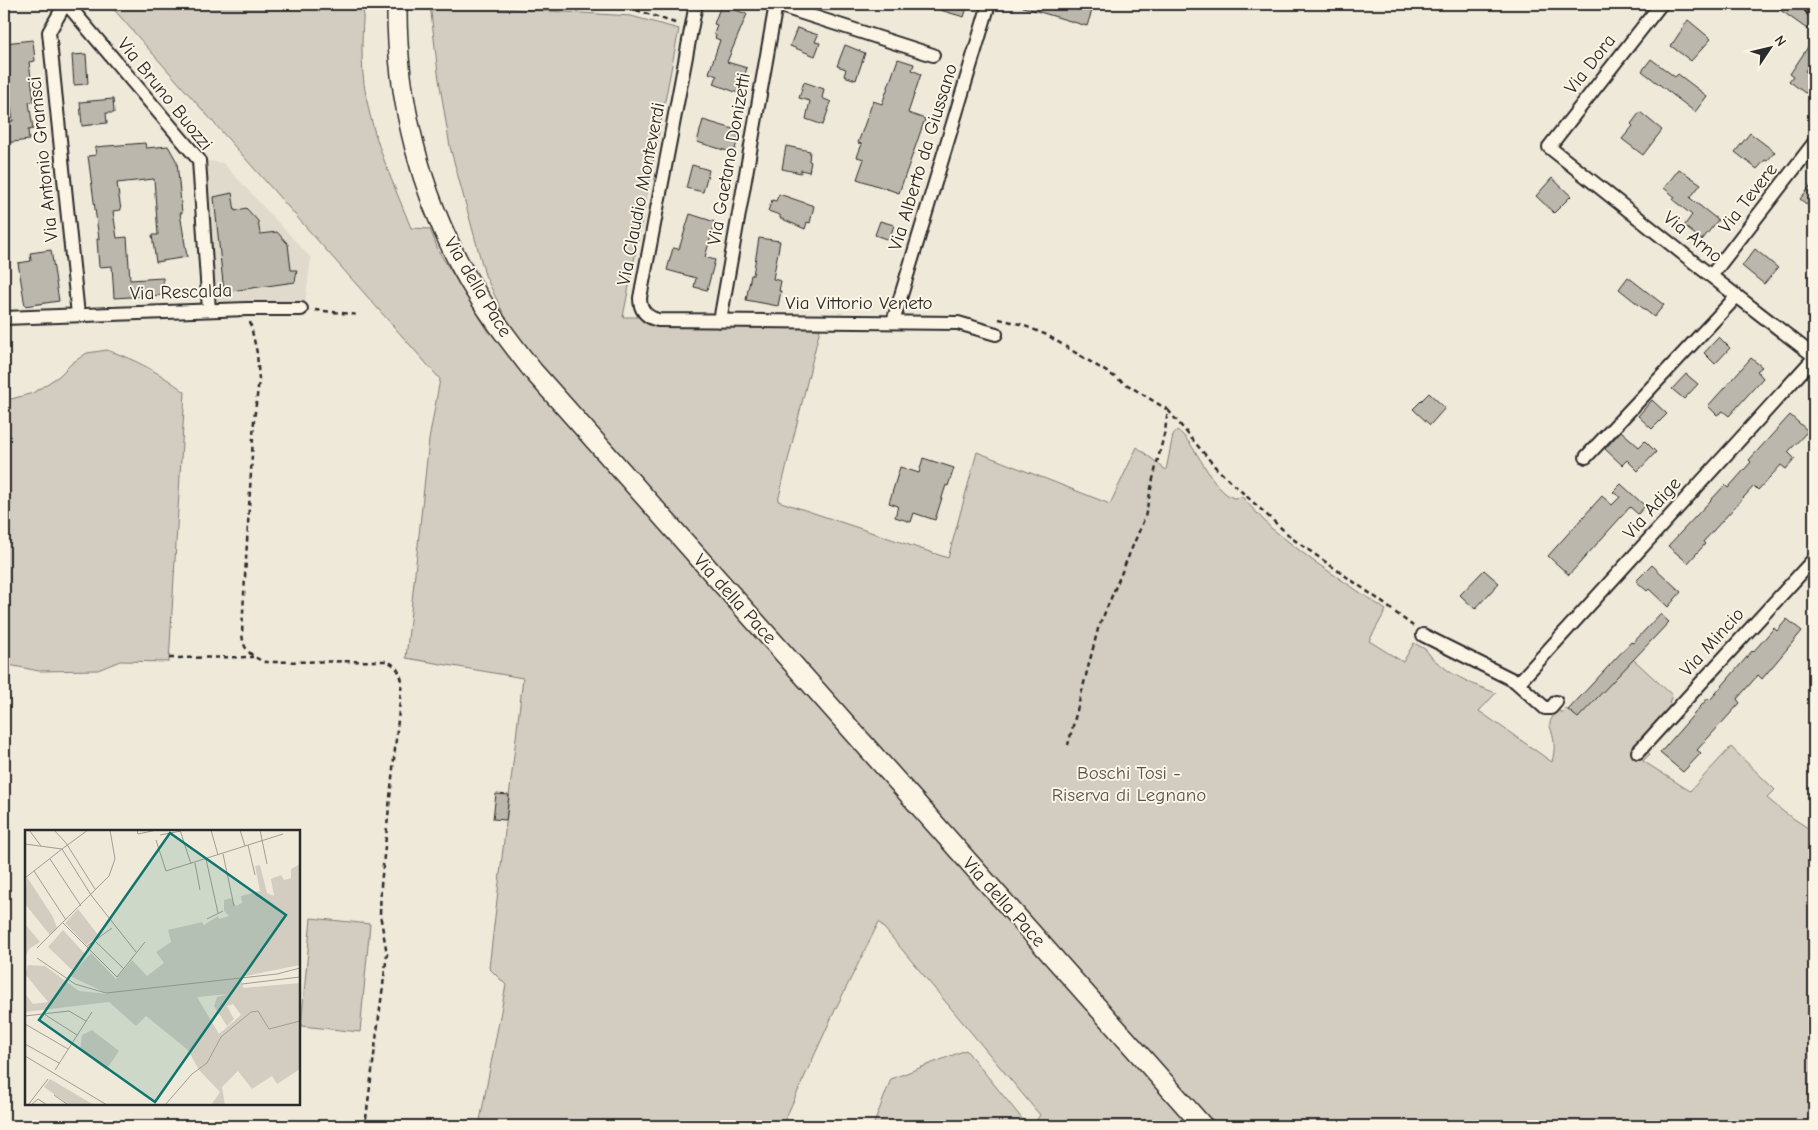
<svg xmlns="http://www.w3.org/2000/svg" width="1818" height="1130" font-family="'Comic Neue',sans-serif">
<style>
.built{fill:#e0dacc}
.green{fill:#d2cdc0;stroke:#7e7c76}
.building{fill:#bcb7ac;stroke:#2b2b2b}
.lines{fill:none;stroke-linecap:round;stroke-linejoin:round}
.minor-casing{stroke:#2b2b2b;stroke-width:16}
.secondary-casing{stroke:#2b2b2b;stroke-width:22}
.path{stroke:#2b2b2b;stroke-width:2.5;stroke-dasharray:5 4;stroke-linecap:butt}
.minor{stroke:#fcf5e5;stroke-width:12}
.secondary{stroke:#fcf5e5;stroke-width:19}
.labels{text-anchor:middle;dominant-baseline:central;stroke-width:4;stroke-linejoin:round;paint-order:stroke}
.street-label{font-size:19px;fill:#2b2b2b;stroke:#fcf5e5}
.park-label{font-size:19px;fill:#555450;stroke:#fcf5e5}
.inset-road{fill:none;stroke:#a19d94;stroke-width:1}
.view{fill:#0f766e;fill-opacity:0.15;stroke:#0f766e;stroke-width:2.5}
.inset-edge{fill:none;stroke:#2b2b2b;stroke-width:2.5}
</style>
<rect width="100%" height="100%" fill="#efe9da"/>
<filter id="ink" filterUnits="userSpaceOnUse"><feTurbulence type="fractalNoise" baseFrequency=".02" numOctaves="2"/><feDisplacementMap in="SourceGraphic" scale="10" xChannelSelector="R" yChannelSelector="G"/><feConvolveMatrix kernelMatrix="1 2 1 2 8 2 1 2 1" color-interpolation-filters="sRGB"/></filter>
<g filter="url(#ink)">
<path class="built" d="M202 160 223 163 311 258 305 304 214 303Z"/>
<path class="green" d="M109 4H364C362 34 360 66 366 96 374 142 394 185 411 228L430 229 439 252 490 334 506 319 485 275 450 147 438 73 430 4 631 16 679 29 623 317H646L820 329 778 501 948 558 977 452 1110 504 1137 447 1166 470 1173 435 1177 430C1196 442 1212 492 1234 498 1236 498 1239 497 1242 497L1271 528 1312 560 1386 610 1369 641 1403 662 1414 643 1425 649 1433 659 1450 672 1472 684 1496 693 1479 711 1552 762C1553 757 1555 749 1554 743 1553 724 1543 728 1558 710L1563 713 1565 708 1578 717 1633 659 1672 695 1669 703 1672 705 1638 743 1650 754 1643 761 1690 791 1731 747 1775 790 1767 798 1785 813 1814 832V1126H1219L1211 1118 1201 1126H1033L1040 1115 879 922 836 1008 782 1126H479L506 985 489 968 523 678 406 658 429 440 440 379Z
M107 350C137 360 160 373 185 392L169 662 120 661 98 670 39 671 4 664V561L8 487 4 472V401L33 393 59 376 72 363 87 353Z
M311 918 370 924 360 1032 301 1026Z
M966 1050 1028 1126H873L891 1079Z"/>
<path class="building" d="M930 4H968L964 17 930 7Z
M1023 4H1094L1087 26 1023 7Z
M1772 4H1799L1801 6 1808 16 1814 19V34Z
M721 5 747 14 727 62 747 68 738 93 714 84 717 76 709 73 720 40 715 38 716 35 714 34 717 25 714 24Z
M1688 20 1711 39 1691 61 1671 46Z
M797 28 818 35 815 42 820 43 815 56 790 46Z
M1814 38V57L1805 71 1814 77V83L1808 92 1805 93 1789 81 1793 76 1790 74Z
M33 40 35 61 29 62 34 101 29 102 33 129 28 130 29 140 5 143 4 122 13 121 4 65V43Z
M845 45 865 53 856 80 844 76 846 69 837 66Z
M86 54 88 84 74 85 72 55Z
M898 59 914 64 912 70 921 74 908 113 925 119 899 193 857 179 864 159 857 157 862 144 858 143 873 101 882 104Z
M1651 59 1675 77 1678 74 1707 96 1695 112 1642 71Z
M804 82 824 89 822 98 831 102 823 125 806 119 810 101 799 98Z
M113 99 114 113H106L107 123 82 126 80 102Z
M1640 112 1662 130 1643 155 1622 139 1633 126 1631 124Z
M703 120 740 131 734 153 697 142Z
M1750 133 1775 152 1767 161 1765 160 1757 169 1735 152Z
M145 143 146 148 168 146 177 162 182 213H180L187 257 156 262 152 235H158L154 179 117 183 121 210 113 211 117 238 127 237 130 280 163 278 164 295 114 298 112 266 99 267 97 239H99L88 156 96 155 95 147Z
M786 146 810 151 809 161 811 162 809 172 801 170V173L782 169Z
M692 165 709 170 703 192 686 188Z
M1679 169 1701 184 1690 198 1718 220 1702 240 1684 226 1692 215 1673 200 1675 197 1664 188Z
M1552 178 1571 196 1554 213 1536 196Z
M1814 182V210L1800 199Z
M232 193 235 211 246 208 258 221 260 234 277 232 288 244 291 270H297L295 282 224 292 214 197Z
M779 194 814 206 810 223 807 222 805 229 780 218V215L768 211 772 200 776 201Z
M690 214 715 222 705 257 715 260 707 290 694 287 696 278 667 270 673 248 679 249Z
M880 221 894 225 889 240 875 235Z
M759 238 780 241 773 279 781 281 779 291H781L778 306 746 300 751 275H753Z
M1755 249 1778 268 1764 284 1742 266Z
M51 250 59 301 25 306 18 263 31 261 30 253Z
M1628 277 1664 305 1654 317 1619 289Z
M1719 337 1730 348 1715 364 1704 353Z
M1751 358 1762 367 1757 371 1763 378 1729 416 1723 411 1717 415 1708 406Z
M1686 374 1698 384 1684 399 1672 389Z
M1429 393 1445 408 1430 425 1413 409Z
M1652 400 1667 414 1652 429 1638 416Z
M1790 415 1808 431 1788 452 1795 459 1786 469 1781 465 1758 490 1754 486 1703 542 1705 544 1688 563 1668 546 1725 485 1728 488 1751 462 1749 460Z
M1621 431 1639 447 1645 441 1656 452 1638 471 1627 460 1622 465 1605 449Z
M923 458 954 468 948 486 946 485 935 520 914 513 911 522 895 517 898 506 889 503 900 467 919 473Z
M1621 484 1645 506 1638 514 1630 507 1569 575 1548 556 1602 496 1612 505 1620 497 1613 492Z
M1652 565 1681 592 1668 607 1649 589 1647 591 1636 581Z
M1484 570 1499 583 1475 609 1460 595Z
M1660 614 1669 622 1578 718 1568 710 1631 642 1633 643Z
M1787 619 1802 631 1762 679 1758 675 1737 699 1740 703 1697 750 1701 753 1683 772 1660 753 1708 698 1710 700 1752 651 1753 652 1774 628 1777 631Z
M496 794 509 795 506 820 493 819Z"/>
<g class="lines">
<defs>
<path id="minor" d="M65 4 49 32 78 315
M67 4 199 160 209 310
M696 4 640 298C640 310 646 317 658 320L958 323 996 334
M774 4 933 55
M1661 4 1549 147 1711 276 1814 356
M1809 4 1814 11
M1711 276 1814 143
M4 318 247 309H301
M720 321 776 4
M893 322 989 4
M1586 457 1737 296
M1423 635 1515 681 1545 708H1551L1556 702
M1515 681 1522 679 1814 358
M1638 752 1814 559"/>
<path id="secondary" d="M397 4C396 99 421 198 469 281 488 313 510 342 533 371L1203 1126"/>
</defs>
<use href="#minor" class="minor-casing"/>
<use href="#secondary" class="secondary-casing"/>
<path class="path" d="M601 4 624 6 678 24
M315 310 359 315
M999 319 1020 324 1047 335 1168 410 1165 431 1153 479 1145 517 1098 629 1068 745
M250 322 257 353 259 380 254 420 243 612C242 638 238 651 265 662L386 661C396 665 399 670 402 681L381 885 380 914 387 954 365 1126
M1168 410 1217 469 1293 539 1378 599 1413 626
M169 658 253 657"/>
<use href="#minor" class="minor"/>
<use href="#secondary" class="secondary"/>
</g>
</g>
<g class="labels">
<g class="street-label">
<text transform="translate(1590 64) rotate(-52)">Via Dora</text>
<text transform="translate(165 94) rotate(51)">Via Bruno Buozzi</text>
<text transform="translate(923 157) rotate(-73)">Via Alberto da Giussano</text>
<text transform="translate(43 159) rotate(-96)">Via Antonio Gramsci</text>
<text transform="translate(729 159) rotate(-80)">Via Gaetano Donizetti</text>
<text transform="translate(641 194) rotate(-79)">Via Claudio Monteverdi</text>
<text transform="translate(1748 198) rotate(-52)">Via Tevere</text>
<text transform="translate(1693 237) rotate(39)">Via Arno</text>
<text transform="translate(478 287) rotate(59)">Via della Pace</text>
<text transform="translate(181 292) rotate(-2)">Via Rescalda</text>
<text x="859" y="303">Via Vittorio Veneto</text>
<text transform="translate(1652 508) rotate(-48)">Via Adige</text>
<text transform="translate(735 599) rotate(48)">Via della Pace</text>
<text transform="translate(1712 642) rotate(-48)">Via Mincio</text>
<text transform="translate(1004 902) rotate(48)">Via della Pace</text>
</g>
<g class="park-label">
<text x="1129" y="773">Boschi Tosi -<tspan x="1129" dy="22">Riserva di Legnano</tspan></text>
</g>
</g>
<g transform="translate(25 830)">
<rect width="275" height="275" fill="#efe9da"/>
<path d="M275 34V135L216 147 218 158 275 153V239L252 254 247 246 227 259 213 241 197 257 200 275H186L195 262 174 240 163 220 121 186 111 196 84 172 0 182V164L8 174 23 172 0 144 3 135 20 136 54 161 83 164 45 146 66 123 91 149 107 130 122 146 139 133 131 122 146 112 143 100 177 92 179 95 193 86 194 89 204 86 199 81V70L206 68 211 76 217 73 216 66 235 61 230 36 235 35 242 63 249 66 246 49 256 45 259 50 266 48V39ZM204 164 192 167 189 176 202 196 209 189 202 176 208 174 216 185 194 204 172 167ZM2 47 28 87 32 98 25 105 0 74ZM53 79 74 106 61 115 40 93ZM0 94 15 112 4 119 0 128ZM38 100 60 124 47 140 23 117ZM67 200 94 221 81 240 55 220 57 205ZM25 249 69 275H44L19 257Z" fill="#d2cdc0" fill-rule="evenodd"/>
<path class="inset-road" d="M4 0 16 16M29 0 41 13 70 59M112 0 113 4 132 0M155 0 166 34M186 0 193 25M215 0 220 16M235 0 242 34M135 5 156 1M131 10 141 41 258 4M0 14 37 19 63 0M223 15 230 45M198 24 209 76M25 29 56 76M181 29 193 83M170 33 175 60M9 41 41 90M0 48 37 19 66 65 111 122M182 89 198 81M38 93 92 147 120 112M70 111 99 139M62 116 87 98M12 118 84 46 90 29 85 0M12 128 50 154 81 163 252 144 275 138M217 154 275 147M19 184 52 205M0 186 44 181 61 191M0 194 43 219M0 214 34 233M0 226 82 275M30 240 67 182M29 265 43 275M3 275 23 249M6 275 13 269 22 275M140 275 167 244 182 233 196 207 226 182 233 181 244 199 275 191"/>
<path class="view" d="M145 3 261 85 130 272 14 190Z"/>
<rect width="275" height="275" class="inset-edge"/>
</g>
<rect width="1818" height="1130" fill="none" stroke="#fcf5e5" stroke-width="20"/>
<rect x="10" y="10" width="1798" height="1110" fill="none" stroke="#2b2b2b" stroke-width="2" filter="url(#ink)"/>
<g transform="translate(1770 48) rotate(55)" stroke="#fcf5e5" stroke-width="4" paint-order="stroke">
<path d="M0-4L9 19L0 12L-9 19Z" fill="#2b2b2b"/>
<text y="-8" font-size="14" font-weight="bold" text-anchor="middle" fill="#2b2b2b">N</text>
</g>
</svg>
